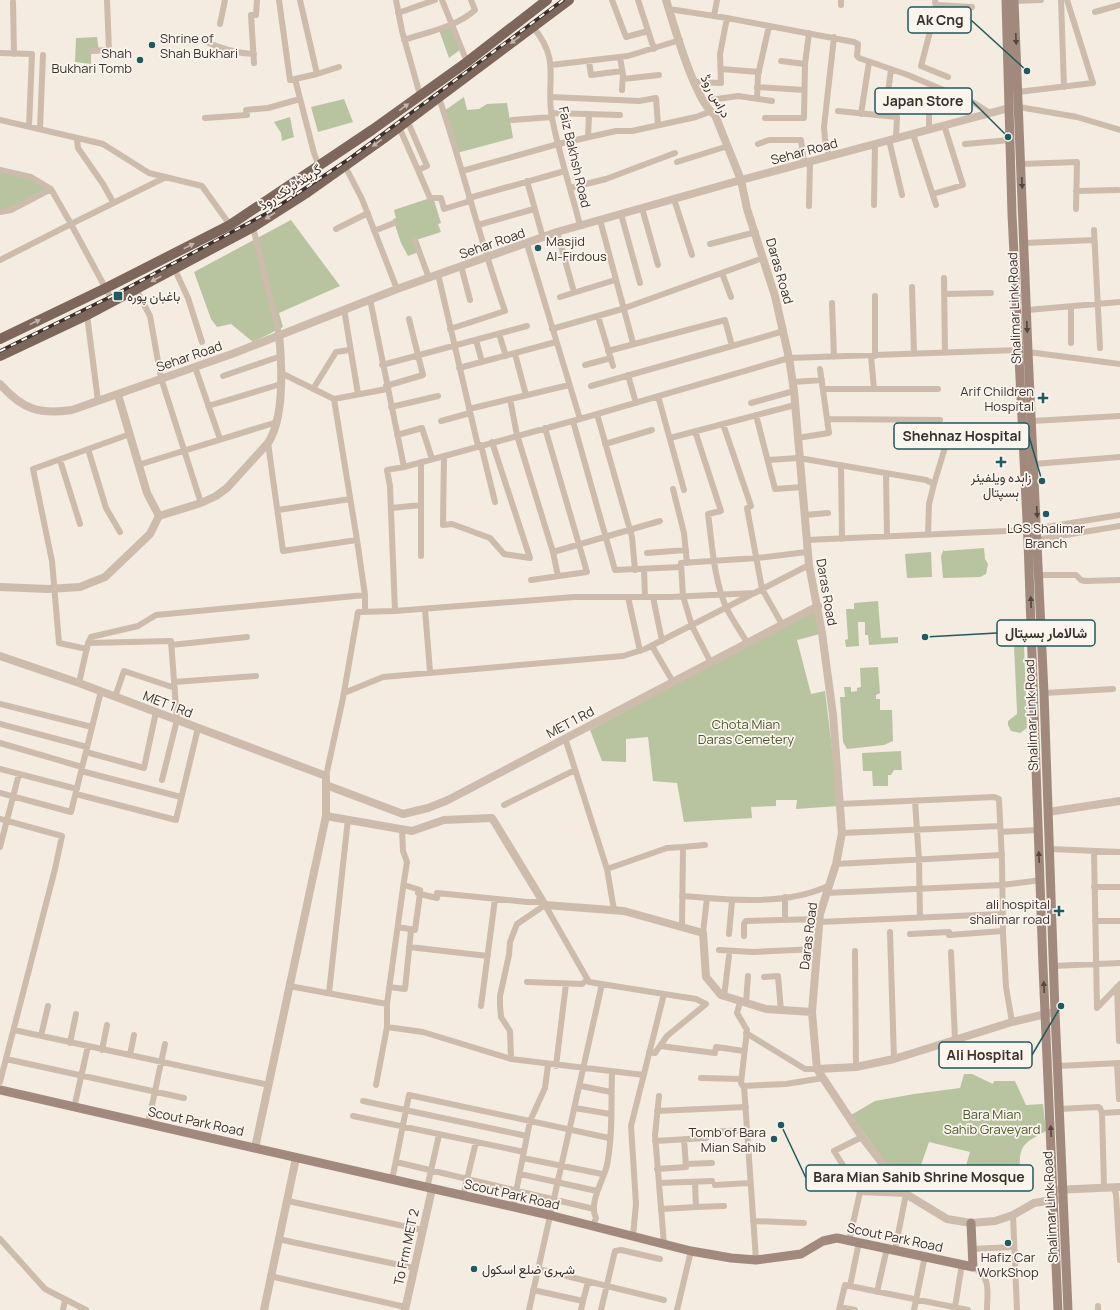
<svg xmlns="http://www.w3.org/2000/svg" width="1120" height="1310" font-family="Manrope,Vazirmatn,sans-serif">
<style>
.green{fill:#b8c4a0}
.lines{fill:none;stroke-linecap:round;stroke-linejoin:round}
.minor{stroke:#cdbbac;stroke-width:6}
.tertiary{stroke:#cdbbac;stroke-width:8}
.secondary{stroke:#a18a7d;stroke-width:9}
.primary{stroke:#7d675c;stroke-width:10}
.rail-casing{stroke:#3b302b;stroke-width:3.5}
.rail{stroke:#fbf5ee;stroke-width:2;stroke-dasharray:6;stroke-linecap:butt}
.oneway{fill:#544640}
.oneway2{fill:#c2b5ac}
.poi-dot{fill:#1f5a5e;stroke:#fbf5ee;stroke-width:1.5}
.labels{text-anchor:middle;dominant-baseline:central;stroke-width:3.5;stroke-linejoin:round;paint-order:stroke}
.poi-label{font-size:13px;fill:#3b302b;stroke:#fbf5ee;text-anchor:start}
.street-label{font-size:13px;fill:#3b302b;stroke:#fbf5ee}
.park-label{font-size:13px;fill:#4a5a2e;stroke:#fbf5ee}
.leader{fill:none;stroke:#1f5a5e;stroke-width:1.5}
.callout-dot{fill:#1f5a5e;stroke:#fbf5ee;stroke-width:1.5}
.callout{fill:#fbf5ee;stroke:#1f5a5e;stroke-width:1.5}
.callout-label{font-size:14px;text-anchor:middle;font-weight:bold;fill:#3b302b}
</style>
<rect width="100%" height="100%" fill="#f4ebe1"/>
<path class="green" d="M451 25 461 49 449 58 439 30Z
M97 37 99 51H91V64L75 62 76 38Z
M464 97 467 110 479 109 487 104 507 103 513 138 457 153 444 111Z
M344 99 353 122 318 132 311 107Z
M290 117 294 137 282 141 281 133 274 122Z
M0 170 21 174 51 189 0 212Z
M433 197 441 223 438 224 441 232 416 240 419 252 408 256 401 243 393 219 396 218 394 210Z
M291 220 340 286 279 313 283 327 253 342 231 324 217 327 211 319 194 272Z
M984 548 985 559 988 564 986 574 980 577 943 578 941 556 944 549V551Z
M931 552 932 577 907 578 905 554Z
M878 601 881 638 898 637V643L869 645 868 635H865V622H858L859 646 846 647 845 640 848 639 846 609H854V603Z
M816 609 820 634 797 640 811 694 825 691 839 806 796 809 797 800H776V806L751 807 752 818 684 822 677 783 653 781 648 737 626 739V762L602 761 590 730Z
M1014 646H1024L1027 728 1020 733 1011 731 1008 725V721L1017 714V711Z
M878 667 880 693 876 695V699H880V710H892L893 741 884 745 847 749 843 742 840 697H845L844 687H851V692L857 691V688L861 687 860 668Z
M901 751 902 770H894L891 775H888V786H873L872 771H863L862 753Z
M964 1074H972L993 1084 994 1081H1015L1026 1105 1043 1104 1046 1131C1023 1144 1019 1144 1020 1171L964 1172 970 1152 929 1142 913 1188 907 1187 899 1181 851 1115 875 1101 914 1094 960 1088Z"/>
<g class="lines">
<path class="minor" d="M279 0 290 80 295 79 314 153 319 166
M396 0 402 31 420 95
M442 0 467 62
M612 0 626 37 648 31
M638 0 654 49
M935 0 936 9 921 66 948 77
M1061 0 1064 87
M1014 1 1041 0
M13 2 14 54
M841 5V0
M936 5 972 7
M669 9 727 18 854 42 858 44 857 56 859 58 908 75 974 103 990 113
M1095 12 1120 5
M398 13 435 0
M714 16 717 0
M220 24 225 0
M533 27C562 62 545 80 552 118 559 154 571 190 580 225
M203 40C220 49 235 53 254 54
M404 40C428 32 456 27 475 10L471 0
M91 51 109 50 107 0
M0 53 32 54 29 126
M620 57 623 75 622 90
M589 61 591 75 622 71
M781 61 805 64
M254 63 251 15H256L257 0
M551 65 628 56 680 40
M721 69 759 72
M317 74 339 67
M295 79 317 74 300 0
M623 79 659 75
M694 82 721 83 720 54 727 18
M757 87 804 90
M1018 92 1093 83 1067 0
M551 97 639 101 656 98 658 125
M439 98C463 168 480 241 505 311L450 329
M757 99 758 75 769 26
M703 101 738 96 772 101
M887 101 891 69
M894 106 929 111V129
M1019 107 1077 117 1120 130
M838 111 897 117 896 138
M552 113 620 115
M861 114 869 62
M205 118 247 115 246 110 268 108 300 99
M765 118H804L805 64 809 33
M0 120 103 144 149 173 202 186 230 225
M407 120 427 166 418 170 430 198H441L444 209 470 201
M512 120 552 117
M399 127 418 170
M40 129 43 55
M913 134 936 205
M588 137 589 115
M77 140 78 148 103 184 113 202
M889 140 902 195
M758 144 769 140H801L804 163
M965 144 1010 140
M829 156 825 139 824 127 834 37
M677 162 728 146
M1021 164 1077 162 1076 209
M345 166 362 199 397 289
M0 170 31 177 51 189
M462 171 558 144 616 131H632L696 117 709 112
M527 181 543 238
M570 188 606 179 675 153
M1076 191 1118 190
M933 194 963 185 944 125
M469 198 565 171
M674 199 692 255
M874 205 875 144
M809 206 810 161
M642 208 658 265
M0 212 11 210 51 189 71 224 166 177
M621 214 640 283
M600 220 633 343
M478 225 534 209
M253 227 279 334
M336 229 368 213
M1094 230 1100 348
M374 231 394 223
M557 232 574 292
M415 240 429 278
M1024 243 1094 240
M527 244 580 419
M710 244 756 232
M0 260 71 224 113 302
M461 266 470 300
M175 270 188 298 202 342
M722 273 731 297
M438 274 478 446
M944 278 945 353
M912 287 914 354
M136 289 150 316 161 378 201 503
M944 294 991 293
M875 296V356
M560 297 615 280
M370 299 404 467
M832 303 834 357
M1071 307V343
M344 309 358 394
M1027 310 1120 302
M87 315 98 401
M598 316 613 366
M552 329 622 309 763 258
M499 334 506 356
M476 340 482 362
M608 351 725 320 732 346 784 331
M1028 352 1120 364
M515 354 526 395
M871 356 874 389
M382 365 527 326
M585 365 611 358
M195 367 220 439
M459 368 556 342
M281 373 334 399 387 389
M628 375 636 403
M223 376 281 356
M793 382 822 380
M386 386 423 375 409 319
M591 386 732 346
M313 389 336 352 349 350
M823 389H938
M658 396 684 490
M334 399 357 540 365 595V612
M510 399 517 435 553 552
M751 403 794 391
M208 406 281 384
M391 407 438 396
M469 409 569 385
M597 414 632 537 635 570
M756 415 775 489 803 487
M827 419 940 420
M441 421 470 413
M573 421 615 570 681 567
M1032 421 1120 416
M723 424 751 506 747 508 762 589 783 626
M695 431 721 511 708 514C712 543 714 582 727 609 733 621 741 632 748 644
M397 435 422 428 432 459
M670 438 795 405
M797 438 829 433 820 369
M268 443 283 551 357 540
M605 444 652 430
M481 445 495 502
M88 449 106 508 120 532
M444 456 443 525 452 524 490 538 504 554 530 558 492 442
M60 460 80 524
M768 460 799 458 926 480 934 484 950 431 971 435 1023 430
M1034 464 1120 457
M138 465 277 422
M841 465 842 539
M886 473 887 537
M673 489 684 533 687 563
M391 508 421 505
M278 510 350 499
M805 515 828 513
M928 535 929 504 934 484
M806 540 1028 530 1120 515
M1035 540 1120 526
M647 553 686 550
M421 556V462
M644 569 645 597
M1039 575H1076L1081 580 1085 581 1120 580
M558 576 553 552 660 521
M531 580 587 572 545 428
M628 597 640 651
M653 597 662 641
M425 609 430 672
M395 611 390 486 387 470 404 467 580 419 789 358 1019 350
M88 643 171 641 177 720 162 780
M171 645 247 637
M652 646 673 682
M87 649 59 643 52 561 33 469 130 434
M711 663 692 626 683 596 681 563 757 558 807 552
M174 682 256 676
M79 683 88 643 91 637 138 626 156 615 365 595
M344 693 383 677 623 656 645 649 809 565
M1044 693 1113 689
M115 697 124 671 175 688
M0 704 92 727
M0 724 87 747
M565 738 607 869 614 910
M0 743 82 767
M86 752 144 768 156 712
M0 769 77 789
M81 771 181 797
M326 776 343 698 358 612 395 611 574 597H670L755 593
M0 793 71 812 101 691
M76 794 176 820 198 728
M915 801 919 860 920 918
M840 804 994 797 999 799 1002 861 1003 933 1006 987 1012 1022
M504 805 575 770
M0 819 62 836 55 869 0 1082
M1001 832 1038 830
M842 833 1000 826
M0 847 19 774
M1050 849 1120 852
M1094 851 1097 1008 1120 984
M836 864 1002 855
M607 869 667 848 683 847
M404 885 420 890 418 893 420 894 437 898V893L527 902H543
M1094 887H1120
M826 893 1002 885 1041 880
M682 896C727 900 786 906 828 886
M785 897V920
M1095 921H1120
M819 922 1002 914
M398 927 415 930 420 894
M682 927 683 847 705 845
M890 932 894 1059
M703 933 707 898
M729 934 732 901
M910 934 949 932V935L1003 931
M744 936V924L746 921 820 919
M409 947 488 956
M719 950 753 952 817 949
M855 951 856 1067
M951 952 955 1039
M1053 966 1120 963
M764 977 778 976 781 1011
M527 982 582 984 587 980
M289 986 387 1004V1027L376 1085
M389 987 405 989 411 930
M1117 987 1119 1041
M329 993 348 819
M724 997 729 956
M740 1002 737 1013 747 1030 741 1083 743 1086 786 1084 823 1078
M746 1003 748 976
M387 1004 403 888 407 862 403 851 402 829
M481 1006 495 899
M387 1027 423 1032 511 1059 644 1075
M14 1030 269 1085
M746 1033 805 1069H817
M41 1036 48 1006
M70 1043 76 1014
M660 1046 715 1053 716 1047 744 1051
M102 1050 107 1025
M649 1052 655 1053 667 1036 706 1004 696 999 664 994
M130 1055 134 1035
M6 1059 184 1098
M511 1059 510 1031 501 1017 500 1006V996L509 955 510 942 517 924 545 905 589 982 664 994 631 1126 636 1204 633 1236
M1117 1063 1119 1099
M556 1066 566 984
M1058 1066 1120 1063
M701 1078 741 1079
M581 1086 611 1092
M744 1086 756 1260
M659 1096 655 1135 664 1244
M363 1101 527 1136
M74 1108 88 1046
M575 1108 610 1114
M1059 1109 1098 1107 1100 1108 1102 1113
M657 1111 746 1107
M353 1116 524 1152
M148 1124 165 1044
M706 1132 747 1130
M862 1137 834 1151 860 1192 906 1194 895 1250
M655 1141 706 1138
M523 1158 602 1174
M396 1162 594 1209
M686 1164 712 1163
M657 1169 686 1167 684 1139
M520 1174 597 1191
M392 1180 409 1095 609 1138
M659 1183 712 1181
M715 1185 750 1183
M1104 1187 1102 1113 1120 1112
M1113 1187 1116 1194 1120 1260
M427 1188 439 1135
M463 1196 476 1142
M288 1201 422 1230
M513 1207 530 1121 545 1088 548 1065
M696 1207 724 1206
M661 1209 696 1207 695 1182
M1013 1215 1017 1310
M753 1221 804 1223
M593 1226 596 1218C588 1204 604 1179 607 1165 613 1135 611 1102 612 1072
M0 1239 45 1289 86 1310
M278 1239 414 1268
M849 1241 860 1192
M972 1249 1014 1247
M973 1267C992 1279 987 1290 987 1310
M538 1269 664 1300
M270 1276 405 1307
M850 1286 859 1242
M533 1290 583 1301 581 1310
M877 1292 887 1248
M583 1301 588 1282
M1098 1306V1310
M840 1307 855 1310
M955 1307 962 1264
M63 1310 65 1300
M529 1310 602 984
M601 1310 615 1251 621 1250 660 1259
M677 1310 691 1251
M839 1310 845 1285 968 1310
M914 1310 925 1256"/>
<path class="tertiary" d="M666 0C674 25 695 102 715 115L741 180 747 209 775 296 789 358 794 391 809 565 822 633 833 715 842 833 836 864 820 914 812 1012
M0 384C22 409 39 415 72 410L232 354 397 289 557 232 741 180 1009 108
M118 395 147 493 159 516
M0 587 48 589 80 587 105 577 150 534 159 516 201 503 216 496 227 488 268 443C285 417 282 365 279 334
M0 656 79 683 326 776V816L255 1148
M326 785 403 814 428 808 448 800 818 606
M1048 812 1120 801
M326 816 412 831 444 820 492 818 545 905 624 911 703 933 706 977 721 995 766 1009 812 1012 817 1069 862 1137 906 1194 947 1219 971 1223 995 1221 1013 1215 1034 1203 1059 1199
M817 1069 856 1067 894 1059 1012 1022 1050 1013
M1054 1190 1120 1187
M264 1310 296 1158
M405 1310 432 1189"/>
<path class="secondary" d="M1006 0 1012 214 1028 541 1043 967 1058 1310
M1014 0 1028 352 1044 693 1055 1012 1068 1310
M0 1090 549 1215 691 1251 731 1258 756 1260 801 1254 823 1241 837 1238 973 1267 971 1223"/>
<path class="primary" d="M0 339 106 288 230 225 372 130 467 62 547 0
M0 356 87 315 253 227 308 192 383 139 569 0"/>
<defs>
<path id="rail" d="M0 351 116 294 271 211 349 159 563 0"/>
</defs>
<use href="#rail" class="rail-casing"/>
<use href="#rail" class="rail"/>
</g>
<defs><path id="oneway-solid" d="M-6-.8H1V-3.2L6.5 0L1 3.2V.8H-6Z"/></defs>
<g class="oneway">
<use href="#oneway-solid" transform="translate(1016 39) rotate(88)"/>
<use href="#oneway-solid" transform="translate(1022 183) rotate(88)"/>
<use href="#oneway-solid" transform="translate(1027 327) rotate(88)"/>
<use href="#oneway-solid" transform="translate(1037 512) rotate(87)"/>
<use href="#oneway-solid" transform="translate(1031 602) rotate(-92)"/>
<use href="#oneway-solid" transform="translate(1039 857) rotate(-93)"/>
<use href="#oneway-solid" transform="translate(1044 987) rotate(-93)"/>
<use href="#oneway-solid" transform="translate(1051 1131) rotate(-93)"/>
</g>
<g class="oneway2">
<use href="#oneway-solid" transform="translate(515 40) rotate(143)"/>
<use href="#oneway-solid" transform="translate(404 107) rotate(-36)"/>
<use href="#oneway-solid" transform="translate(377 143) rotate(144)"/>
<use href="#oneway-solid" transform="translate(270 216) rotate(147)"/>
<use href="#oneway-solid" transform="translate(189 246) rotate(-27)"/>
<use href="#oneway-solid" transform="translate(156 279) rotate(153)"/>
<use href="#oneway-solid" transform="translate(35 322) rotate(-26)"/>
</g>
<g class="poi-dot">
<circle cx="152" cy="45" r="4"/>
<circle cx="140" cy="60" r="4"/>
<circle cx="538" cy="248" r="4"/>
<rect x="113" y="291" width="10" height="10" rx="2"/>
<path d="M1041 392h4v4h4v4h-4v4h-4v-4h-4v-4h4z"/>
<path d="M999 456h4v4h4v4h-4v4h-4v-4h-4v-4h4z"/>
<circle cx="1046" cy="514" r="4"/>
<path d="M1057 905h4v4h4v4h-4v4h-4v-4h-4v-4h4z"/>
<circle cx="774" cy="1139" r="4"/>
<circle cx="1008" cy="1243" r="4"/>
<circle cx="474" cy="1269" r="4"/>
</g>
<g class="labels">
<g class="poi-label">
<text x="160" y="38">Shrine of<tspan x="160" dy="15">Shah Bukhari</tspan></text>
<text x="132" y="53" text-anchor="end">Shah<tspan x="132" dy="15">Bukhari Tomb</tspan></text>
<text x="546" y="241">Masjid<tspan x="546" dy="15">Al-Firdous</tspan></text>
<text x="127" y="296">باغبان پورہ</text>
<text x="1034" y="391" text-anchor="end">Arif Children<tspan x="1034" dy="15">Hospital</tspan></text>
<text x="1001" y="477" text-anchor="middle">زاہدہ ویلفیئر<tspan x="1001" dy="15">ہسپتال</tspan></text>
<text x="1046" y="528" text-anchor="middle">LGS Shalimar<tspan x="1046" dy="15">Branch</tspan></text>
<text x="1050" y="904" text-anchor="end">ali hospital<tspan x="1050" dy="15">shalimar road</tspan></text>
<text x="766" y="1132" text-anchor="end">Tomb of Bara<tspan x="766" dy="15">Mian Sahib</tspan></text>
<text x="1008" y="1257" text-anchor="middle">Hafiz Car<tspan x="1008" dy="15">WorkShop</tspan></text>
<text x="482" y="1269">شہری ضلع اسکول</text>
</g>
<g class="street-label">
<text transform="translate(716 96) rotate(61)">دراس روڈ</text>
<text transform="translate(804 151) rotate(-15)">Sehar Road</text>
<text transform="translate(575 157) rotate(77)">Faiz Bakhsh Road</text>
<text transform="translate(290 187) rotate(-33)">گرینڈ ٹرنک روڈ</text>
<text transform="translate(492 243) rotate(-19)">Sehar Road</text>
<text transform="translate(780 271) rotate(74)">Daras Road</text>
<text transform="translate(1014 308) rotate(-92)">Shalimar Link Road</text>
<text transform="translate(189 356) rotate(-19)">Sehar Road</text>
<text transform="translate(827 592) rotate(80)">Daras Road</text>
<text transform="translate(168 704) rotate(21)">MET 1 Rd</text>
<text transform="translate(1031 715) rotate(-92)">Shalimar Link Road</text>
<text transform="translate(570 722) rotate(-28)">MET 1 Rd</text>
<text transform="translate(808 936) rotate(-83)">Daras Road</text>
<text transform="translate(196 1121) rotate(12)">Scout Park Road</text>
<text transform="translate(512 1194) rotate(13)">Scout Park Road</text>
<text transform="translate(1050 1207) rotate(-93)">Shalimar Link Road</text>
<text transform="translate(895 1237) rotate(12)">Scout Park Road</text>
<text transform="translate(406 1247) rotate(-78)">To Frm MET 2</text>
</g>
<g class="park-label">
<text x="746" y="724">Chota Mian<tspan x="746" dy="15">Daras Cemetery</tspan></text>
<text x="992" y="1114">Bara Mian<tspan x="992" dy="15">Sahib Graveyard</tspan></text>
</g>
</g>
<path class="leader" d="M1027 71L971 20M1008 137L972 101M1042 481L1029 436M925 637L997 633M1061 1006L1032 1055M781 1125L806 1178"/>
<g class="callout-dot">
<circle cx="1027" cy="71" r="4"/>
<circle cx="1008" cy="137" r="4"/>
<circle cx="1042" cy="481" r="4"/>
<circle cx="925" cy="637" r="4"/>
<circle cx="1061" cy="1006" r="4"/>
<circle cx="781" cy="1125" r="4"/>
</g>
<g class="callout">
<rect x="908" y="7" width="63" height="26" rx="4"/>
<rect x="875" y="88" width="97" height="26" rx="4"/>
<rect x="894" y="423" width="135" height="26" rx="4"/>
<rect x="997" y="620" width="98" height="26" rx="4"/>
<rect x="939" y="1042" width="93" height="26" rx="4"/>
<rect x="806" y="1165" width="227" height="26" rx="4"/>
</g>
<g class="callout-label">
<text x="940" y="25">Ak Cng</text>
<text x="923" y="106">Japan Store</text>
<text x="962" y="441">Shehnaz Hospital</text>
<text x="1046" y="638">شالامار ہسپتال</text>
<text x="985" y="1060">Ali Hospital</text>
<text x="919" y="1182">Bara Mian Sahib Shrine Mosque</text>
</g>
</svg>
